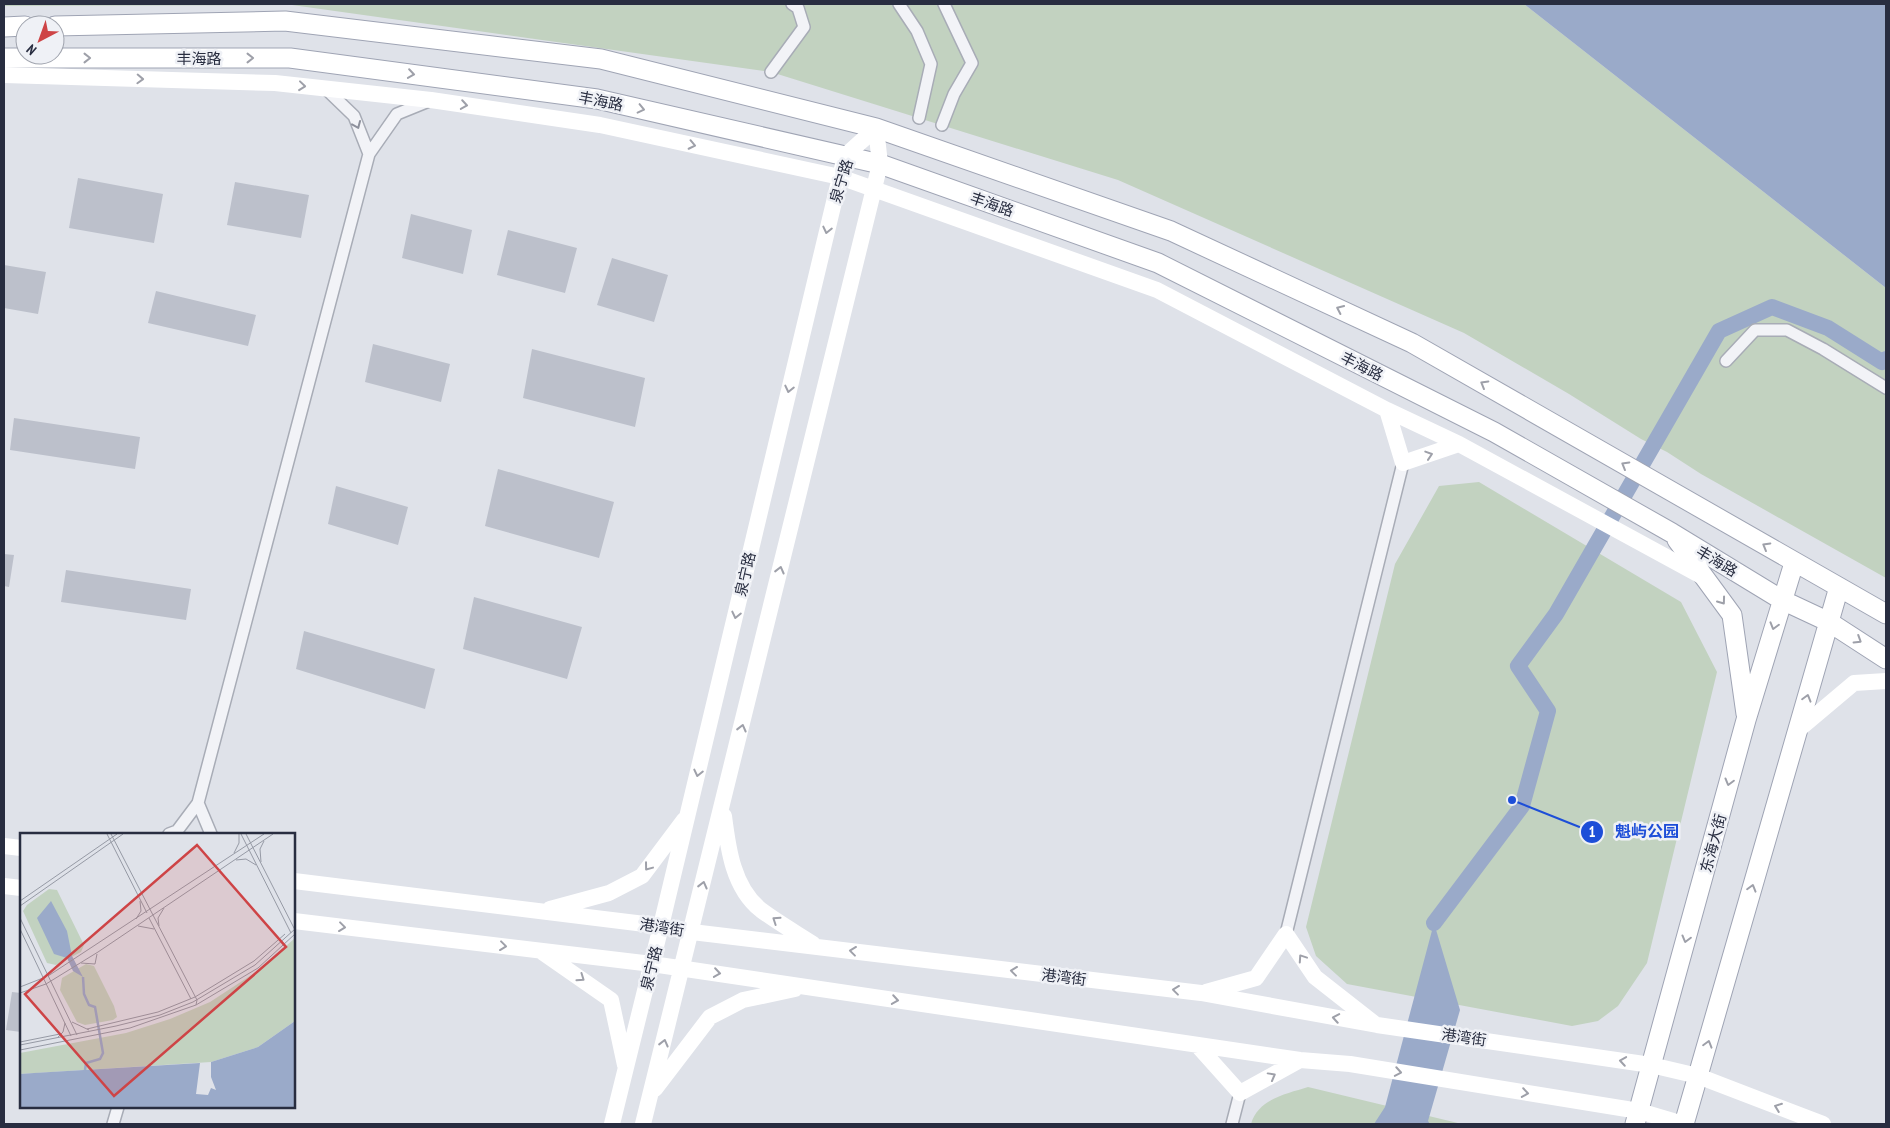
<svg xmlns="http://www.w3.org/2000/svg" width="1890" height="1128" font-family="'PT Sans Narrow','Noto Sans SC',sans-serif">
<style>
.green{fill:#c2d2c0}
.water{fill:#9aaac9}
.lines{fill:none;stroke-linecap:round;stroke-linejoin:round}
.canal{stroke:#9aaac9;stroke-width:16}
.building{fill:#bcc0cb}
.street-casing{stroke:#a8acb6;stroke-width:14}
.primary-casing{stroke:#9fa4b4;stroke-width:21}
.street{stroke:#f2f3f7;stroke-width:11}
.secondary{stroke:#fff;stroke-width:16}
.primary{stroke:#fff;stroke-width:19}
.oneway{stroke:#9ea0a9}
.oneway2{stroke:#8d909c}
.labels{text-anchor:middle;dominant-baseline:central;stroke-width:5;stroke-linejoin:round;paint-order:stroke}
.street-label{font-size:15px;fill:#282d40;stroke:#eff1f6}
.inset-river{fill:none;stroke:#9aaac9;stroke-width:2.5}
.inset-road{fill:none;stroke:#969aa5;stroke-width:1}
.view{fill:#ce4446;fill-opacity:0.15;stroke:#ce4446;stroke-width:2.5}
.inset-edge{fill:none;stroke:#282d40;stroke-width:2.5}
.leader{fill:none;stroke:#1d4ed8;stroke-width:2}
.callout-dot{fill:#1d4ed8;stroke:#eff1f6;stroke-width:2}
.mark-label{font-size:15px;text-anchor:middle;font-weight:bold;fill:#fff}
.callout-label{font-size:16px;text-anchor:middle;font-weight:bold;fill:#1d4ed8;stroke:#eff1f6;stroke-width:5;stroke-linejoin:round;paint-order:stroke}
</style>
<rect width="100%" height="100%" fill="#dfe2e9"/>
<path class="green" d="M4 4H1524L1886 288V578L1701 474 1667 452 1641 439 1569 394 1464 333 1118 180 771 72 292 5 4 6Z
M1479 482 1681 602 1717 672 1647 963 1618 1006 1598 1021 1572 1026 1347 984 1316 956 1306 927 1395 564 1439 486Z
M1308 1087 1462 1124H1251C1258 1099 1286 1094 1308 1087Z"/>
<path class="water" d="M1524 4H1886V288Z
M1434 923 1460 1010 1428 1121 1430 1124H1374L1385 1107Z"/>
<g class="lines">
<path class="canal" d="M1434 923 1522 806 1548 711 1518 666 1556 614 1719 331 1772 307 1828 328 1882 362 1886 359"/>
</g>
<path class="building" d="M78 178 163 194 154 243 69 228Z
M235 182 309 195 301 238 227 225Z
M411 214 472 230 463 274 402 258Z
M508 230 577 248 565 293 497 275Z
M612 258 668 275 654 322 597 305Z
M4 265 46 272 38 314 4 308Z
M156 291 256 315 248 346 148 323Z
M373 344 450 364 441 402 365 382Z
M532 349 645 378 635 427 523 398Z
M14 418 140 437 135 469 10 450Z
M498 469 614 502 599 558 485 526Z
M336 486 408 507 398 545 328 524Z
M4 554 14 555 9 587 4 586Z
M66 570 191 589 186 620 61 602Z
M474 597 582 627 567 679 463 649Z
M304 631 435 669 425 709 296 669Z
M12 992 21 993V1032L6 1030Z"/>
<g class="lines">
<defs>
<path id="street" d="M899 4 917 31 931 64 919 118
M771 72 804 27 798 8 792 4
M326 89 354 116 369 154 397 114 429 101
M942 125 954 94 972 63 944 4
M1726 361 1755 330H1787L1823 349 1886 388
M198 803 369 154
M169 834 177 831 198 803 211 834
M1286 934 1403 463
M113 1124 118 1107
M1232 1124 1240 1093"/>
<path id="primary" d="M55 26 285 21 601 59 876 128 1171 231 1412 343 1886 614
M4 27 25 26
M4 58H290L597 99 880 164 1158 263 1494 432 1672 533 1782 600 1829 622 1886 659
M1677 540 1732 615 1746 714
M1635 1124 1746 720 1794 563
M1684 1124 1839 587"/>
</defs>
<use href="#street" class="street-casing"/>
<use href="#primary" class="primary-casing"/>
<use href="#street" class="street"/>
<path class="secondary" d="M4 75 275 83 431 100 600 125 840 177 1157 290 1387 410 1459 444 1705 578
M1387 410 1403 463 1459 444
M1797 731 1854 683 1886 681
M724 816C728 848 733 888 761 910 777 922 796 933 813 944
M4 846 21 848
M294 881 661 926 692 932 1201 993 1377 1025 1651 1065 1698 1076 1823 1124
M4 886 21 888
M550 909 609 893 642 876 684 820
M294 921 652 964 1300 1060 1350 1064 1639 1111 1683 1124
M542 952 611 1000 625 1065
M1206 992 1256 978 1286 934 1315 977 1375 1024
M1197 1045 1240 1093 1300 1060
M655 1089 710 1017 743 1000 795 989
M612 1124 661 926 845 156 876 128
M643 1124 880 164 876 128"/>
<use href="#primary" class="primary"/>
</g>
<defs><path id="oneway-chevron" d="M-2-3.5L2.5 0L-2 3.5" fill="none" stroke-width="1.6" stroke-linecap="round" stroke-linejoin="round" transform="scale(1.25)"/></defs>
<g class="oneway">
<use href="#oneway-chevron" transform="translate(87 58)"/>
<use href="#oneway-chevron" transform="translate(250 58)"/>
<use href="#oneway-chevron" transform="translate(411 74) rotate(8)"/>
<use href="#oneway-chevron" transform="translate(140 79) rotate(2)"/>
<use href="#oneway-chevron" transform="translate(302 86) rotate(6)"/>
<use href="#oneway-chevron" transform="translate(464 105) rotate(9)"/>
<use href="#oneway-chevron" transform="translate(641 109) rotate(13)"/>
<use href="#oneway-chevron" transform="translate(692 145) rotate(12)"/>
<use href="#oneway-chevron" transform="translate(827 230) rotate(103)"/>
<use href="#oneway-chevron" transform="translate(1340 309) rotate(-155)"/>
<use href="#oneway-chevron" transform="translate(1484 384) rotate(-150)"/>
<use href="#oneway-chevron" transform="translate(789 389) rotate(103)"/>
<use href="#oneway-chevron" transform="translate(1429 455) rotate(-18)"/>
<use href="#oneway-chevron" transform="translate(1625 465) rotate(-150)"/>
<use href="#oneway-chevron" transform="translate(1766 546) rotate(-150)"/>
<use href="#oneway-chevron" transform="translate(780 570) rotate(-76)"/>
<use href="#oneway-chevron" transform="translate(1722 601) rotate(54)"/>
<use href="#oneway-chevron" transform="translate(736 615) rotate(103)"/>
<use href="#oneway-chevron" transform="translate(1774 626) rotate(106)"/>
<use href="#oneway-chevron" transform="translate(1858 640) rotate(32)"/>
<use href="#oneway-chevron" transform="translate(1807 698) rotate(-74)"/>
<use href="#oneway-chevron" transform="translate(742 728) rotate(-76)"/>
<use href="#oneway-chevron" transform="translate(698 773) rotate(103)"/>
<use href="#oneway-chevron" transform="translate(1729 782) rotate(105)"/>
<use href="#oneway-chevron" transform="translate(648 867) rotate(127)"/>
<use href="#oneway-chevron" transform="translate(703 885) rotate(-76)"/>
<use href="#oneway-chevron" transform="translate(1752 888) rotate(-74)"/>
<use href="#oneway-chevron" transform="translate(776 920) rotate(-146)"/>
<use href="#oneway-chevron" transform="translate(342 927) rotate(7)"/>
<use href="#oneway-chevron" transform="translate(1686 939) rotate(105)"/>
<use href="#oneway-chevron" transform="translate(503 946) rotate(7)"/>
<use href="#oneway-chevron" transform="translate(853 951) rotate(-173)"/>
<use href="#oneway-chevron" transform="translate(1302 958) rotate(-124)"/>
<use href="#oneway-chevron" transform="translate(1014 971) rotate(-173)"/>
<use href="#oneway-chevron" transform="translate(717 973) rotate(8)"/>
<use href="#oneway-chevron" transform="translate(581 978) rotate(35)"/>
<use href="#oneway-chevron" transform="translate(1176 990) rotate(-173)"/>
<use href="#oneway-chevron" transform="translate(895 1000) rotate(9)"/>
<use href="#oneway-chevron" transform="translate(1336 1018) rotate(-170)"/>
<use href="#oneway-chevron" transform="translate(664 1043) rotate(-76)"/>
<use href="#oneway-chevron" transform="translate(1708 1044) rotate(-74)"/>
<use href="#oneway-chevron" transform="translate(1623 1061) rotate(-171)"/>
<use href="#oneway-chevron" transform="translate(1398 1072) rotate(10)"/>
<use href="#oneway-chevron" transform="translate(1272 1076) rotate(-29)"/>
<use href="#oneway-chevron" transform="translate(1525 1093) rotate(9)"/>
<use href="#oneway-chevron" transform="translate(1778 1107) rotate(-159)"/>
</g>
<use class="oneway2" href="#oneway-chevron" transform="translate(357 125) rotate(67)"/>
<g class="labels">
<g class="street-label">
<text x="199" y="58">丰海路</text>
<text transform="translate(601 101) rotate(11)">丰海路</text>
<text transform="translate(841 181) rotate(-73)">泉宁路</text>
<text transform="translate(992 204) rotate(19)">丰海路</text>
<text transform="translate(1362 366) rotate(27)">丰海路</text>
<text transform="translate(1717 561) rotate(31)">丰海路</text>
<text transform="translate(745 574) rotate(-77)">泉宁路</text>
<text transform="translate(1713 843) rotate(-75)">东海大街</text>
<text transform="translate(662 927) rotate(9)">港湾街</text>
<text transform="translate(651 968) rotate(-76)">泉宁路</text>
<text transform="translate(1064 977) rotate(7)">港湾街</text>
<text transform="translate(1464 1037) rotate(8)">港湾街</text>
</g>
</g>
<g transform="translate(20 833)">
<rect width="275" height="275" fill="#dfe2e9"/>
<path d="M29 56 37 57 64 112 61 119 36 132 27 130 3 78 7 72ZM275 105V188L238 214 191 229 0 241V220L106 200 150 186 190 169 239 137ZM66 131 74 133 94 173 97 184 93 187 65 192 57 189 40 157 42 145Z" fill="#c2d2c0"/>
<path d="M31 68 47 98 52 123 63 144 53 138 47 125 34 121 17 85ZM275 188V274H0V241L14 240 180 230 176 261 188 262 191 255 196 257 191 244V229L238 214Z" fill="#9aaac9"/>
<path class="inset-river" d="M63 144 64 161 69 172 75 174 83 220 80 226 66 230 65 237"/>
<path class="inset-road" d="M87 1 127 80M91 1 177 167 176 172M221 1 271 100M226 1 275 97M214 20 219 10V1M216 27 226 26 236 32M241 29 240 16 244 8M0 68 97 1M0 73 103 1M0 85 57 202M129 85 171 166M116 86 121 78 120 68M118 93 134 96M139 93 138 85 144 75M0 96 51 203M61 130 75 131 77 121M28 143 244 1M0 154 23 145M0 160 26 151 78 119 253 1M52 189 69 197M67 196 138 179 175 164 234 128 265 101M38 204 43 199 45 190M0 209 40 201M0 212 96 193 140 182 173 169 235 132 275 96M0 217 110 195 176 172 238 135 275 101"/>
<path class="view" d="M177 12 266 114 94 263 5 161Z"/>
<rect width="275" height="275" class="inset-edge"/>
</g>
<path class="leader" d="M1512 800L1592 832"/>
<g class="callout-dot">
<circle cx="1512" cy="800" r="5"/>
<circle cx="1592" cy="832" r="12"/>
</g>
<g class="mark-label">
<text x="1592" y="837">1</text>
</g>
<g class="callout-label">
<text x="1647" y="837">魁屿公园</text>
</g>
<rect width="1890" height="1128" fill="none" stroke="#282d40" stroke-width="10"/>
<g transform="translate(40 40) rotate(221)"><circle r="24" fill="#eff1f6" stroke="#9fa3ad"/>
<path d="M0-4L9 19L0 12L-9 19Z" fill="#ce4446"/>
<text y="-8" font-size="14" font-weight="bold" text-anchor="middle" fill="#282d40">N</text>
</g>
</svg>
